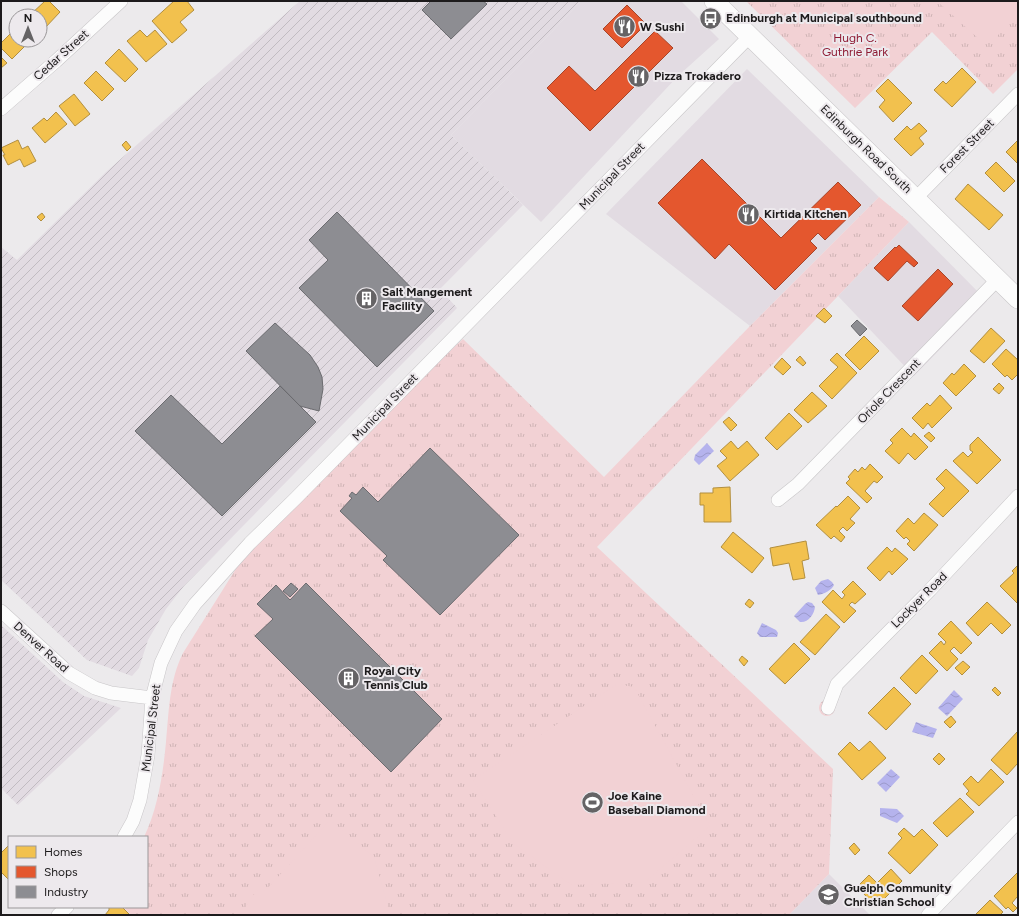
<svg xmlns="http://www.w3.org/2000/svg" width="1019" height="916" font-family="Figtree,sans-serif">
<style>
.built{fill:#e2dbe2}
.industrial{fill:url(#industrial-furrows)}
.grass{fill:url(#grass-dots)}
.park{fill:url(#park-tufts)}
.garden{fill:#f2d1d4}
.water{fill:url(#water-waves)}
.homes{fill:#f2c14e;stroke:#b28f3f}
.shops{fill:#e4572e;stroke:#a84529}
.industry{fill:#8d8d92;stroke:#6b6b6f}
.lines{fill:none;stroke-linecap:round;stroke-linejoin:round}
.street-casing{stroke:#c8c6c8;stroke-width:14}
.secondary-casing{stroke:#c8c6c8;stroke-width:20}
.street{stroke:#fcfcfc;stroke-width:13}
.secondary{stroke:#fcfcfc;stroke-width:19}
.labels{text-anchor:middle;dominant-baseline:central;stroke-width:4;stroke-linejoin:round;paint-order:stroke}
.poi-label{font-size:12px;font-weight:bold;fill:#1d1b1c;stroke:#ede9ed;text-anchor:start}
.park-label{font-size:12px;fill:#8e1b34;stroke:#ede9ed}
.street-label{font-size:12px;fill:#1d1b1c;stroke:#ede9ed}
</style>
<defs>
<pattern id="industrial-furrows" width="10" height="10" patternUnits="userSpaceOnUse"><rect width="10" height="10" fill="#e2dbe2"/><path d="M-1 1l2-2M0 10L10 0M9 11l2-2" fill="none" stroke="#c1bbc1"/></pattern>
<pattern id="grass-dots" width="8" height="8" patternUnits="userSpaceOnUse"><rect width="8" height="8" fill="#f2d1d4"/><path d="M2 2h.1M6 6h.1" fill="none" stroke="#cfb3b5" stroke-width="1.8" stroke-linecap="round"/></pattern>
<pattern id="park-tufts" width="24" height="20" patternUnits="userSpaceOnUse"><rect width="24" height="20" fill="#f2d1d4"/><path d="M3 7l-1-3M5 7V3M7 7l1-3M15 17l-1-3M17 17v-4M19 17l1-3" fill="none" stroke="#cfb3b5"/></pattern>
<pattern id="water-waves" width="16" height="10" patternUnits="userSpaceOnUse"><rect width="16" height="10" fill="#b5b3ed"/><path d="M0 5q4-4 8 0t8 0" fill="none" stroke="#9b99cb"/></pattern>
</defs>
<rect width="100%" height="100%" fill="#eceaec"/>
<path class="built" d="M581 1H681L719 39 678 76 541 222 451 135 547 37Z
M747 69 879 197 750 326 606 214Z
M909 222 987 301 914 376 838 296Z
M829 874 870 915H789Z"/>
<path class="industrial" d="M300 1H581L547 37 451 135 523 205 440 289 457 308 184 586 166 609 148 640 139 668 132 676 87 660 1 580V247L17 260 106 172Z
M1 625 63 682 84 696 121 708 18 805 1 788Z"/>
<path class="grass" d="M819 708a8 8 0 1 1 16 0a8 8 0 1 1-16 0Z"/>
<path class="park" d="M746 1H1018V69L993 94 932 32 855 108Z
M879 197 909 222 597 547 833 769 829 874 789 915H131L123 907H147V837H144C158 808 163 774 166 742 169 712 169 681 183 653L268 518 463 339 604 477 750 326Z"/>
<path class="garden" d="M937 1H1018V15L993 40H980Z
M617 684 634 687 710 826 645 882 571 885 513 843 473 780Z
M330 820 374 857 388 906 386 915H245L246 906 257 890 265 891Z"/>
<path class="water" d="M707 443 714 451 699 465 694 460 695 455Z
M828 579 832 582 834 585C832 590 824 594 818 595L815 588 821 581Z
M808 602 812 603 815 607C814 615 808 623 800 622L794 616 805 604Z
M762 623 776 630 778 633 777 637H760L757 633Z
M954 690 963 699 947 716 938 708Z
M916 722 937 729 933 738 912 732Z
M891 769 900 777 886 792 877 783Z
M880 808 897 809 904 816 897 823 880 816Z"/>
<path class="homes" d="M45 1H49L60 12 44 29 40 25V16L30 15Z
M174 1H187L194 10 180 22 187 30 172 43 152 21Z
M16 28V40L30 41 12 59 1 48V43Z
M140 30 147 37 155 30 167 44 146 62 127 41Z
M119 49 138 69 125 82 105 63Z
M1 57 7 63 1 68Z
M962 68 976 82 952 107 934 90 943 81 946 84Z
M96 71 114 89 102 101 84 83Z
M888 79 912 103 893 122 879 107 885 100 876 91Z
M74 94 90 114 75 126 59 106Z
M56 112 67 124 45 143 32 128 44 118 47 121Z
M919 123 927 131 919 138 924 144 911 156 894 139 907 126 911 130Z
M18 140 22 149 28 146 36 161 24 167 20 159 8 165 3 155H5L1 148Z
M1018 140V164L1006 152Z
M126 141 131 147 127 151 122 145Z
M996 162 1015 181 1004 192 985 173Z
M968 184 1003 215 989 230 955 199Z
M42 213 45 217 41 221 37 217Z
M824 308 832 316 825 323 816 316Z
M991 328 1005 341 984 363 970 351Z
M864 336 879 351 860 370 845 355Z
M1006 349 1018 360V374L1012 380 1007 375 1005 377 992 364Z
M837 353 857 373 832 399 819 386 838 367 830 360Z
M800 356 806 363 803 366 796 360Z
M782 358 791 367 783 375 774 367Z
M964 364 976 376 956 396 943 383 952 373 954 375Z
M999 383 1004 388 999 394 993 389Z
M812 392 827 406 808 423 794 410Z
M940 395 952 408 932 428 928 423 923 429 912 418 927 403 930 406Z
M789 413 802 426 777 450 765 438Z
M729 417 737 425 731 431 723 422Z
M902 428 911 437 914 433 928 447 915 460 908 453 899 464 885 451 893 443 890 440Z
M929 432 935 438 931 442 924 436Z
M978 437 1001 460 977 484 953 461 963 452 968 457 973 452 970 450V445Z
M731 441 738 449 747 441 759 455 730 481 717 466 727 458 720 451Z
M870 464 883 477 877 483 874 481 865 491 872 498 867 503 846 483 850 479 848 477 855 469 858 472 862 467 865 470Z
M946 469 969 491 943 517 929 504 945 488 936 479Z
M730 487 731 522H704V505H700V493H713V488Z
M848 496 860 508 850 519 855 523 847 531 843 527 839 531 845 537 841 542 834 536 831 539 816 525 836 506 837 507Z
M924 513 938 525 914 551 907 544 910 541 906 537 904 539 896 531 908 518 914 524Z
M733 532 764 558 752 573 721 547Z
M806 541 809 559 802 561 805 578 793 580 789 563 773 566 770 548Z
M887 547 892 552 895 548 908 559 892 575 889 571 880 581 867 568Z
M1018 565V604L1000 586 1014 573 1012 571Z
M853 581 866 594 855 604 852 602 849 605 856 611 844 623 822 602 833 590 842 599 845 595 842 592Z
M749 599 754 603 750 608 745 604Z
M987 602 1011 625 1002 634 991 623 978 636 966 623Z
M826 614 840 627 815 655 800 642Z
M951 621 972 643 961 654 954 647 950 651 958 659 947 671 929 653 941 641 944 645 946 642 938 634Z
M794 643 810 659 785 684 769 669Z
M922 655 938 671 916 694 900 678Z
M742 656 748 661 744 666 739 660Z
M963 661 970 667 962 675 955 668Z
M894 687 911 704 886 730 868 713Z
M995 687 1001 693 998 696 992 690Z
M951 716 956 722 950 728 944 722Z
M1018 731V763L1007 775 991 760Z
M870 741 886 758 862 780 838 754 850 742 859 751Z
M939 753 945 759 939 765 933 759Z
M991 769 1004 782 979 806 966 794 969 791 963 784 971 776 978 783Z
M960 798 974 812 947 837 933 823Z
M904 828 914 837 922 829 938 845 910 874 888 853 902 838 898 834Z
M854 843 860 850 855 855 849 848Z
M9 845V878L8 879 1 872V853Z
M891 869 902 881 876 907 864 894 866 892 859 885 869 875 877 883Z
M1018 872V898L1017 897 1012 903 1017 908 1013 912 1008 907 1006 909 994 896Z
M990 900 1003 912 1000 915H975Z
M109 907H122L130 915H105L109 910Z"/>
<path class="shops" d="M627 5 646 24 622 48 603 29Z
M655 31 673 48 590 131 547 88 569 66 595 91Z
M702 159 781 238 838 182 861 205 825 240 818 233 810 241 817 248 775 290 729 244 715 259 658 203Z
M899 245 918 263 914 267 907 261 888 281 874 268 895 247 896 248Z
M938 269 953 284 918 321 902 306Z"/>
<path class="industry" d="M431 1H483L487 4 451 39 422 10Z
M337 212 434 311 377 367 299 288 328 260 309 240Z
M857 320 867 329 860 336 851 326Z
M275 323 310 355 318 367 322 377 323 389 319 411 300 406 246 351Z
M280 386 316 422 222 516 135 431 171 395 222 444Z
M430 448 519 535 440 615 383 560 387 556 340 511 352 498 349 496 352 492 356 495 363 487 378 502Z
M291 583 298 589 290 597 283 591Z
M306 583 442 719 391 772 255 636 273 619 257 604 276 585 290 600Z"/>
<g class="lines">
<defs>
<path id="street" d="M1 109 56 61 121 1
M916 198 1018 94
M778 500 798 484 998 279
M1 611 69 673 95 688 111 693 152 698
M828 708 837 684 930 590 1018 496
M124 837 133 821 140 800 148 755 152 698 161 663 176 631 195 604 250 543 296 498 750 36
M58 915 67 907
M928 915 1018 822"/>
<path id="secondary" d="M714 1 1018 299"/>
</defs>
<use href="#street" class="street-casing"/>
<use href="#secondary" class="secondary-casing"/>
<use href="#street" class="street"/>
<use href="#secondary" class="secondary"/>
</g>
<defs>
<symbol id="bus-disc" viewBox="-11 -11 22 22"><circle r="9.5" fill="#656365" stroke="#ede9ed"/><path d="M-5-6H5V4H4V6H2V4H-2V6H-4V4H-5ZM-3.5-4V0h7V-4ZM-3.5 1.2v1.5H-2V1.2ZM2 1.2v1.5H3.5V1.2Z" fill="#fff"/></symbol>
<symbol id="restaurant-disc" viewBox="-11 -11 22 22"><circle r="9.5" fill="#656365" stroke="#ede9ed"/><path d="M-5-6h1v4h1v-4h1v4h1v-4h1v5L-1.5 .5V6h-2V.5L-5-1ZM5-6V6H3V1.5H1.5Q1.5-4 5-6Z" fill="#fff"/></symbol>
<symbol id="building-disc" viewBox="-11 -11 22 22"><circle r="9.5" fill="#656365" stroke="#ede9ed"/><path d="M-4-6H4V6H1V3H-1V6H-4ZM-2.5-4.3h1.7v1.8h-1.7ZM.8-4.3h1.7v1.8H.8ZM-2.5-1h1.7V.8h-1.7ZM.8-1h1.7V.8H.8Z" fill="#fff"/></symbol>
<symbol id="stadium-disc" viewBox="-11 -11 22 22"><circle r="9.5" fill="#656365" stroke="#ede9ed"/><path d="M0-5a6.5 5 0 1 0 0 10a6.5 5 0 1 0 0-10ZM-3.5-1.8h7v3.6h-7Z" fill="#fff"/></symbol>
<symbol id="school-disc" viewBox="-11 -11 22 22"><circle r="9.5" fill="#656365" stroke="#ede9ed"/><path d="M0-5L7-2L0 1L-7-2ZM-4 1L0 2.5L4 1V4Q0 6-4 4Z" fill="#fff"/></symbol>
</defs>
<g fill-rule="evenodd">
<use href="#bus-disc" x="698" y="6" width="25" height="25"/>
<use href="#restaurant-disc" x="612" y="14" width="25" height="25"/>
<use href="#restaurant-disc" x="626" y="64" width="25" height="25"/>
<use href="#restaurant-disc" x="736" y="202" width="25" height="25"/>
<use href="#building-disc" x="354" y="286" width="25" height="25"/>
<use href="#building-disc" x="336" y="666" width="25" height="25"/>
<use href="#stadium-disc" x="580" y="790" width="25" height="25"/>
<use href="#school-disc" x="816" y="882" width="25" height="25"/>
</g>
<g class="labels">
<g class="poi-label">
<text x="726" y="18">Edinburgh at Municipal southbound</text>
<text x="640" y="27">W Sushi</text>
<text x="654" y="76">Pizza Trokadero</text>
<text x="764" y="214">Kirtida Kitchen</text>
<text x="382" y="292">Salt Mangement<tspan x="382" dy="14">Facility</tspan></text>
<text x="364" y="671">Royal City<tspan x="364" dy="14">Tennis Club</tspan></text>
<text x="608" y="796">Joe Kaine<tspan x="608" dy="14">Baseball Diamond</tspan></text>
<text x="844" y="888">Guelph Community<tspan x="844" dy="14">Christian School</tspan></text>
</g>
<g class="park-label">
<text x="855" y="38">Hugh C.<tspan x="855" dy="14">Guthrie Park</tspan></text>
</g>
<g class="street-label">
<text transform="translate(61 55) rotate(-42)">Cedar Street</text>
<text transform="translate(967 146) rotate(-45)">Forest Street</text>
<text transform="translate(866 149) rotate(44)">Edinburgh Road South</text>
<text transform="translate(612 176) rotate(-46)">Municipal Street</text>
<text transform="translate(889 391) rotate(-46)">Oriole Crescent</text>
<text transform="translate(385 407) rotate(-46)">Municipal Street</text>
<text transform="translate(919 600) rotate(-45)">Lockyer Road</text>
<text transform="translate(41 647) rotate(42)">Denver Road</text>
<text transform="translate(151 728) rotate(-83)">Municipal Street</text>
</g>
</g>
<rect width="1019" height="916" fill="none" stroke="#1d1b1c" stroke-width="4"/>
<rect x="8" y="836" width="140" height="72" fill="#ede9ed" stroke="#9a9799"/>
<rect x="16" y="846" width="20" height="12" fill="#f2c14e" stroke="#9a9799"/>
<text x="44" y="856" font-size="12" fill="#1d1b1c">Homes</text>
<rect x="16" y="866" width="20" height="12" fill="#e4572e" stroke="#9a9799"/>
<text x="44" y="876" font-size="12" fill="#1d1b1c">Shops</text>
<rect x="16" y="886" width="20" height="12" fill="#8d8d92" stroke="#9a9799"/>
<text x="44" y="896" font-size="12" fill="#1d1b1c">Industry</text>
<g transform="translate(28 28)"><circle r="19" fill="#ede9ed" stroke="#9a9799"/>
<path d="M0-3L7 15L0 10L-7 15Z" fill="#656365"/>
<text y="-6" font-size="11" font-weight="bold" text-anchor="middle" fill="#1d1b1c">N</text>
</g>
</svg>
